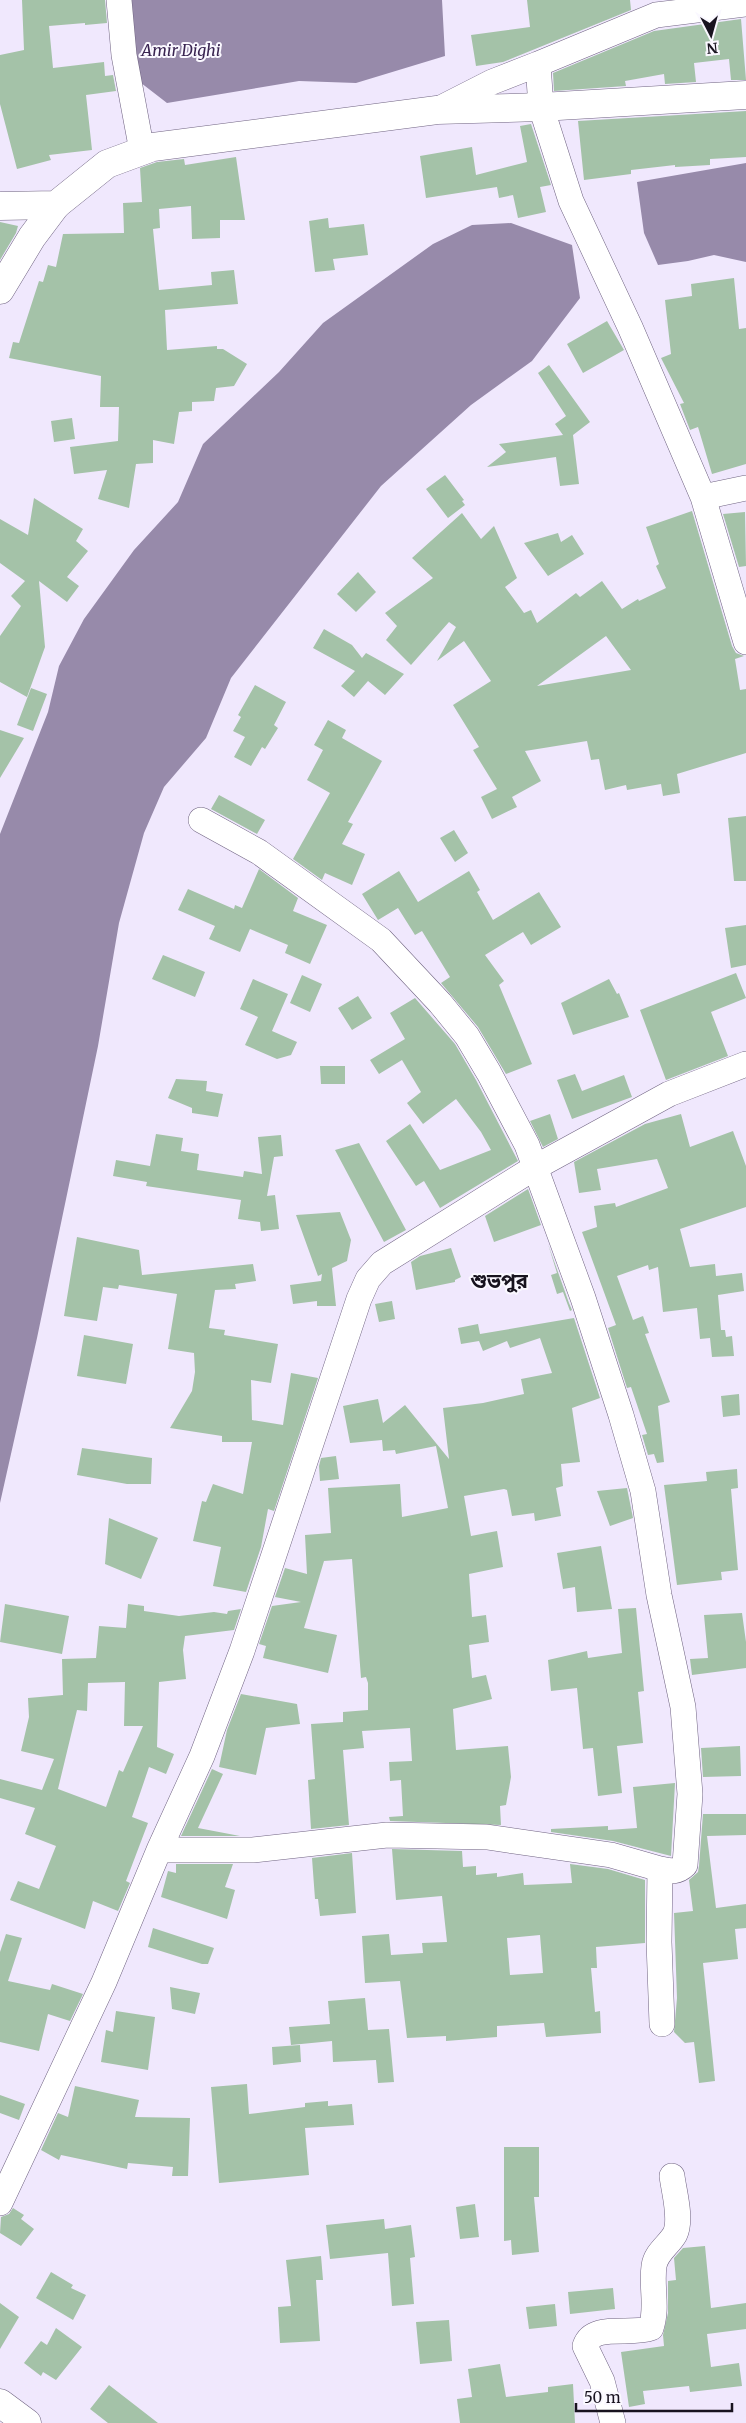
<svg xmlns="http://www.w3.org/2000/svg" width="746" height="2423" font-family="Merriweather,'Noto Sans Bengali',serif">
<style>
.water{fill:#978aaa}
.building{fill:#a4c2a8;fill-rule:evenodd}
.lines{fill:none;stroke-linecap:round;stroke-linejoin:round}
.minor-casing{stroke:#706482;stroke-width:26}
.tertiary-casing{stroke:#706482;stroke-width:29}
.secondary-casing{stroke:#706482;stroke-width:29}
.minor{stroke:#fff;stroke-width:25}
.tertiary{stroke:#fff;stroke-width:28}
.secondary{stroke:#fff;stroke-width:28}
.labels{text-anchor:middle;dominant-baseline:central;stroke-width:4;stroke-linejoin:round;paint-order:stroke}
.water-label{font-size:16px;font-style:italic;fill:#392451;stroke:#faf8ff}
.district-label{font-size:20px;font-weight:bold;fill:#18131f;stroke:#faf8ff}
</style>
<rect width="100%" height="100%" fill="#f0e8fd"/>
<path class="water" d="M116 0H442L445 56 356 83 299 81 167 103 123 69Z
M746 163V262L714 255 688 261 658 265 644 233 637 182Z
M511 223 572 245 580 298 532 361 471 405 381 486 231 678 206 738 164 787 144 833 119 923 98 1046 37 1338 0 1503V834L48 712 59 666 84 619 134 550 178 502 203 444 279 372 323 323 433 244 472 225Z"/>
<path class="building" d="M22 0H105L107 23 85 25V23L49 26 53 68 104 62 105 76 113 75 116 91 86 95 92 150 49 155 51 160 17 169 0 104V55L24 50Z
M527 0H630L631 10 503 62 476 66 471 35 530 27Z
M741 19 746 80H731L729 59 694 63 696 82 665 84 664 74 625 81 626 86 554 91 553 73 654 31Z
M746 111V157L710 159V165L675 167V165L631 170V174L584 180 578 121Z
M531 124 551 185 540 187 546 212 518 218 513 195 499 198 497 187 426 198 420 156 472 147 476 175 527 162 520 126Z
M236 157 245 220H220V238L192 239 191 206 159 209 160 228 153 229 159 290 212 285 211 272 234 270 238 304 165 310 167 350 217 346V349H223L247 364 234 386 216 388 214 401 192 402V411L179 412 174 444 153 440V463L136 464 129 508 98 499 107 470 74 474 70 447 118 441 119 407H100L101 376 9 358 13 342 19 343 39 281 43 282 48 265 56 267 63 234 124 233 123 203 142 202 140 168 157 162 184 159 185 165Z
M328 218 329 228 364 224 368 255 333 259 335 270 315 272 309 221Z
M0 222 18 226 16 233 0 260Z
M734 278 739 329 746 328V464L712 474 698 427 690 430 680 404 684 403 661 358 671 354 665 300 692 296 691 284Z
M607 321 624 350 583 373 567 344Z
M549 365 590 422 573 435 579 484 560 486 556 457 487 467 506 452 499 444 563 435 555 424 566 416 538 373Z
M72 418 75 439 54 442 51 421Z
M445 475 464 500 462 501 465 505 448 518 426 489Z
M34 498 83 529 76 541 88 551 67 577 79 586 67 602 39 581 45 647 27 697 0 682V636L21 606 11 596 25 581 0 563V519L28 535Z
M692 511 732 646 736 653 744 656 735 659 740 690 746 689V753L677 774 680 793 663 796 661 784 627 790 626 785 605 790 599 759 591 760 587 741 525 751 541 781 512 797 517 807 492 819 481 797 497 789 473 750 479 747 453 705 491 681 464 641 437 661 456 627 449 622 411 665 386 640 397 626 385 613 433 578 412 558 462 513 481 539 494 526 517 578 505 587 524 613 531 610 537 623 576 593 580 597 602 581 622 609 638 599 639 601 666 588 656 566 659 564 646 527ZM606 636 631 670 537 686Z
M745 512 746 566 739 567 723 514Z
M558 533 561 542 572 535 584 554 548 576 524 543Z
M358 572 376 592 356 612 337 594Z
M324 629 352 645 362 658 366 653 404 674 385 695 368 681 354 697 341 686 355 671 313 648Z
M255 685 286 702 274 725 278 728 265 749 262 747 251 766 234 757 245 737 233 731 241 717 238 715Z
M31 688 47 694 33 731 17 725Z
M328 720 346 730 342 738 382 761 348 822 353 824 342 844 365 854 352 885 325 873 322 880 293 859 330 793 307 780 323 750 314 745Z
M0 730 24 738 0 778Z
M219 795 265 820 257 834 211 809Z
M746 816V881H734L728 818Z
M454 830 468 853 455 862 440 838Z
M259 869 298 898 293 911 327 925 310 964 285 953 288 945 250 929 240 952 209 939 215 926 178 910 188 889 234 909 235 905 242 908Z
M399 871 418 902 469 871 480 890 477 892 493 920 539 892 561 927 531 945 523 932 485 955 504 981 499 985 532 1064 506 1074 478 1027 441 983 450 977 422 931 415 935 398 908 378 920 362 894Z
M746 925V965L731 968 725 928Z
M163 955 205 972 195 997 152 979Z
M736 973 746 998 711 1012 728 1056 666 1080 640 1010Z
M302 975 322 984 310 1012 290 1003Z
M253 979 288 994 272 1031 297 1042 291 1055 277 1059 245 1045 258 1017 240 1009Z
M609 979 617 994 619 993 629 1017 573 1035 561 1003Z
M358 996 372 1018 352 1030 338 1008Z
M415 998 455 1044 476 1080 518 1161 440 1208 424 1181 416 1186 386 1141 410 1124 440 1170 491 1150 481 1132 456 1099 423 1124 407 1103 421 1092 402 1060 379 1074 370 1060 405 1039 390 1013Z
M320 1066H345V1084H321Z
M575 1074 582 1091 624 1075 632 1097 572 1119 557 1080Z
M176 1079 207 1081 206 1091 223 1094 218 1117 192 1113V1108L168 1098Z
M550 1114 558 1139 543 1147 530 1121Z
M681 1114 690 1147 733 1131 746 1166V1207L680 1229 690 1267 715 1264 716 1276 742 1273 744 1291 718 1295 721 1330H725L726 1337 732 1336 734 1356 712 1357 710 1338 700 1339 697 1308 663 1312 658 1267 649 1270 648 1265 617 1276 633 1320 643 1316 649 1333 645 1334 670 1402 658 1406 664 1462 657 1463 654 1454 648 1455 642 1435 647 1434 631 1387 627 1388 608 1328 616 1325 582 1232 597 1227 594 1206 615 1203 616 1207 668 1188 657 1159 597 1169 601 1190 579 1193 574 1162 645 1124Z
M156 1134 183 1138 181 1151 199 1154 197 1170 243 1177 244 1171 262 1174 258 1137 281 1135 283 1156 274 1157 267 1196 275 1195 279 1229 261 1231 260 1222 238 1219 241 1200 146 1186 147 1182 113 1176 116 1160 150 1166Z
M359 1143 406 1230 384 1242 335 1150Z
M528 1189 541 1225 494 1242 485 1216Z
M340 1212 351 1240 347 1261 332 1268 336 1306H317V1301L293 1304 290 1285 321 1281 322 1274 318 1276 296 1215Z
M77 1237 139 1250 142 1275 253 1264 256 1281 235 1284 236 1289 215 1290 209 1328 225 1330 224 1335 278 1344 271 1383 251 1380 252 1420 283 1425 291 1373 318 1378 274 1511 268 1509 261 1547 246 1592 213 1586 221 1547 193 1541 202 1501 206 1502 213 1484 243 1494 252 1442H222V1436L170 1428 192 1391 195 1372 194 1353 168 1349 177 1294 119 1285 118 1289 103 1287 97 1321 64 1316Z
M548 1244 569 1303 572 1310 570 1311 563 1292 557 1294 551 1275 557 1273Z
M451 1248 461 1277 455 1280V1282L416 1290 411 1262 420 1256Z
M392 1301 395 1319 379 1322 375 1304Z
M574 1318 600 1398 572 1408 580 1462 561 1464 563 1486 556 1488 561 1516 535 1521 534 1513 512 1516 507 1490 504 1489 464 1496 471 1536 497 1531 503 1567 469 1574 472 1617 486 1615 489 1642 469 1645 472 1678 486 1675 492 1699 453 1709 456 1750 508 1746 511 1777 506 1805 500 1806 501 1825 390 1821 389 1817 403 1816 401 1780 390 1781 389 1762 412 1761 410 1728 362 1731 364 1748 343 1750 349 1825 311 1829 308 1780 315 1779 311 1724 343 1722V1712L368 1710V1683L366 1677 361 1678 352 1559 324 1561 304 1628 337 1635 328 1673 263 1658 266 1646 259 1644 272 1606 301 1602 275 1597 285 1568 307 1574 305 1535 331 1533 328 1488 400 1484 402 1517 448 1508 436 1446 396 1454 395 1450 383 1451 382 1440 350 1443 343 1406 378 1399 383 1423 405 1405 449 1459 443 1408 483 1403 524 1394 521 1379 552 1373 540 1338 510 1348 507 1341 483 1351 479 1341 461 1344 458 1328 478 1324 480 1334Z
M84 1335 133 1344 126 1384 77 1376Z
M739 1394 740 1415 723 1417 721 1396Z
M82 1448 152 1458 151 1484H127L77 1475Z
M336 1456 339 1479 320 1481 319 1466 321 1458Z
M737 1469 738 1488 731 1489 738 1570 721 1572 722 1580 677 1585 664 1485 707 1481 706 1472Z
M627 1488 633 1518 610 1526 597 1491Z
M109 1518 158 1538 141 1579 105 1564Z
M601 1546 612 1609 577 1612 575 1587 563 1589 557 1553Z
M5 1604 69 1616 62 1654 0 1642Z
M128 1604 144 1606V1611L179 1616 214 1612 227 1614 228 1611 241 1609 234 1630 185 1636 183 1650 186 1679 159 1682 157 1747 174 1754 166 1774 149 1767 132 1817 148 1823 126 1881 130 1883 118 1911 93 1901 85 1929 10 1900 18 1881 39 1889 56 1846 25 1834 35 1808 0 1798V1779L42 1790 54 1759 21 1751 29 1717 28 1698 63 1695 62 1659 96 1658 99 1626 126 1628ZM125 1682 124 1726H143L123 1772 119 1770 106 1807 58 1789 77 1710 87 1711 88 1683Z
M636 1608 644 1691 638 1692 643 1743 617 1746 622 1793 598 1796 593 1748 583 1749 577 1688 551 1691 548 1660 587 1651 588 1658 622 1653 618 1609Z
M742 1613 746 1642V1668L692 1675 690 1659 708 1658 704 1615Z
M241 1694 297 1704 300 1724 266 1728 256 1775 219 1767 227 1730Z
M740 1746 741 1776 703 1777 701 1748Z
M212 1769 223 1774 198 1828 240 1836H181Z
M675 1783 671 1856 613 1841 551 1832V1829L608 1826V1830L637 1828 633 1787Z
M703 1814H746V1835L707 1836 716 1908 746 1904V1928L735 1929 738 1959 703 1963 715 2081 699 2083 694 2042 685 2043 674 2032 677 1998 674 1913 693 1911 689 1880 698 1872 699 1866Z
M392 1849 462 1851 463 1867 476 1866V1875L497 1873V1877L523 1873 524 1885 572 1883 570 1864 608 1869 645 1880V1943L596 1947 597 1968H591L595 2012 600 2011 601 2033 546 2037 544 2023 497 2026V2037L446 2041V2036L407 2038 400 1981 365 1983 362 1936 389 1934 391 1955 423 1953 422 1943 447 1942 442 1896 396 1900ZM540 1935 543 1973 510 1975 507 1938Z
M352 1853 356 1913 320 1916 318 1899H315L312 1858Z
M176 1864H233L225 1887 235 1890 227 1919 161 1897 168 1871 176 1873Z
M153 1928 214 1948 208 1964H202L148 1947Z
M6 1934 22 1938 8 1981 50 1990 52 1984 83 1994 70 2021 48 2014 39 2051 0 2042V1952Z
M170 1987 200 1993 195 2014 172 2009Z
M365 1998 368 2030 389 2029 394 2082 378 2083 376 2060 333 2062 332 2041 291 2045 289 2027 330 2024 328 2001Z
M116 2011 155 2017 148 2070 101 2062 106 2030 113 2032Z
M300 2045 301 2062 273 2065 272 2047Z
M247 2084 249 2114 305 2107V2103L328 2101V2106L352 2104 354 2125 305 2128 309 2175 219 2183 211 2087Z
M75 2086 139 2100 135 2117 190 2118 188 2176H172L173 2167 128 2163 127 2169 61 2155 59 2160 41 2150 58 2113 68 2117Z
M0 2095 25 2104 19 2120 0 2113Z
M504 2147H539V2197H534L539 2252 512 2255 511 2240 504 2241Z
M475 2204 479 2237 460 2239 456 2207Z
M13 2208 24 2215 21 2219 34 2229 21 2246 0 2233 1 2217 9 2214Z
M384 2219 385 2229 411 2225 415 2257 410 2258 414 2304 392 2306 388 2253 330 2259 326 2225Z
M705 2246 711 2308 746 2303V2329L707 2334 711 2367 739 2363 742 2386 690 2392 689 2386 643 2391 645 2404 629 2407 621 2352 664 2346 663 2335 668 2313V2281L676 2280 674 2258 683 2248Z
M321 2256 323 2280H316L320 2341 280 2343 278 2307 291 2306 286 2260Z
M51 2272 73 2285 71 2288 86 2295 73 2320 36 2298Z
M613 2288 615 2309 570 2314 568 2292Z
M0 2303 19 2317 0 2349Z
M555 2304 557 2326 529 2329 526 2307Z
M449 2320 452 2361 420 2364 416 2322Z
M56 2328 82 2347 56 2380 43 2372 41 2376 24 2363 41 2341 47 2345Z
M500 2364 506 2397 548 2392V2387L573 2384 575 2423H460L457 2399 472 2397 468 2369Z
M109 2385 158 2423H108L90 2409Z"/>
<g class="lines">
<defs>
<path id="minor" d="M119 0 124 55 142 151
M437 110 492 82 538 64
M746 488 703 497 746 642
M703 497 630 327 571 201 541 107 538 64 656 15 746 4
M201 820 259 852 381 940 440 1003 467 1036 489 1073 527 1145 583 1298 621 1415 643 1491 659 1595 683 1707 690 1794 685 1865C677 1873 670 1871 660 1869L659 1942 662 2024
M159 1850H253L387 1835 487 1837 611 1855 660 1869
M0 2203 104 1982 159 1850 202 1756 242 1651 359 1299 368 1279 382 1263 534 1168 669 1094 746 1064
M613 2423 602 2381 585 2346C593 2322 631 2336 651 2328 658 2308 651 2287 654 2266 656 2252 669 2245 675 2234 682 2219 674 2192 672 2176"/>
<path id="tertiary" d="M0 290 32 237 56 205
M0 2403 27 2423"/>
<path id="secondary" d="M0 206 56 205 107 164 153 147 437 110 541 107 746 95"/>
</defs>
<use href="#minor" class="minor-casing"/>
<use href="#tertiary" class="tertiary-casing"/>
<use href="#secondary" class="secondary-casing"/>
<use href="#minor" class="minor"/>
<use href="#tertiary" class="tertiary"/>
<use href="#secondary" class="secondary"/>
</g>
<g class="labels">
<g class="water-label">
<text x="181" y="50">Amir Dighi</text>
</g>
<g class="district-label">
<text x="499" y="1280">শুভপুর</text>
</g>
</g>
<g transform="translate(711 35) rotate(174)" stroke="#faf8ff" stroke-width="4" paint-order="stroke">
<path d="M0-4L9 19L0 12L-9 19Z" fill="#18131f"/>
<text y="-8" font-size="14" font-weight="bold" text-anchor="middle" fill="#18131f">N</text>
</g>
<path d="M576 2403v8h156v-8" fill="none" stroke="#18131f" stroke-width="2.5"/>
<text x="584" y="2403" font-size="15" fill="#18131f" stroke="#faf8ff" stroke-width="4" paint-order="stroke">50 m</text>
</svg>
